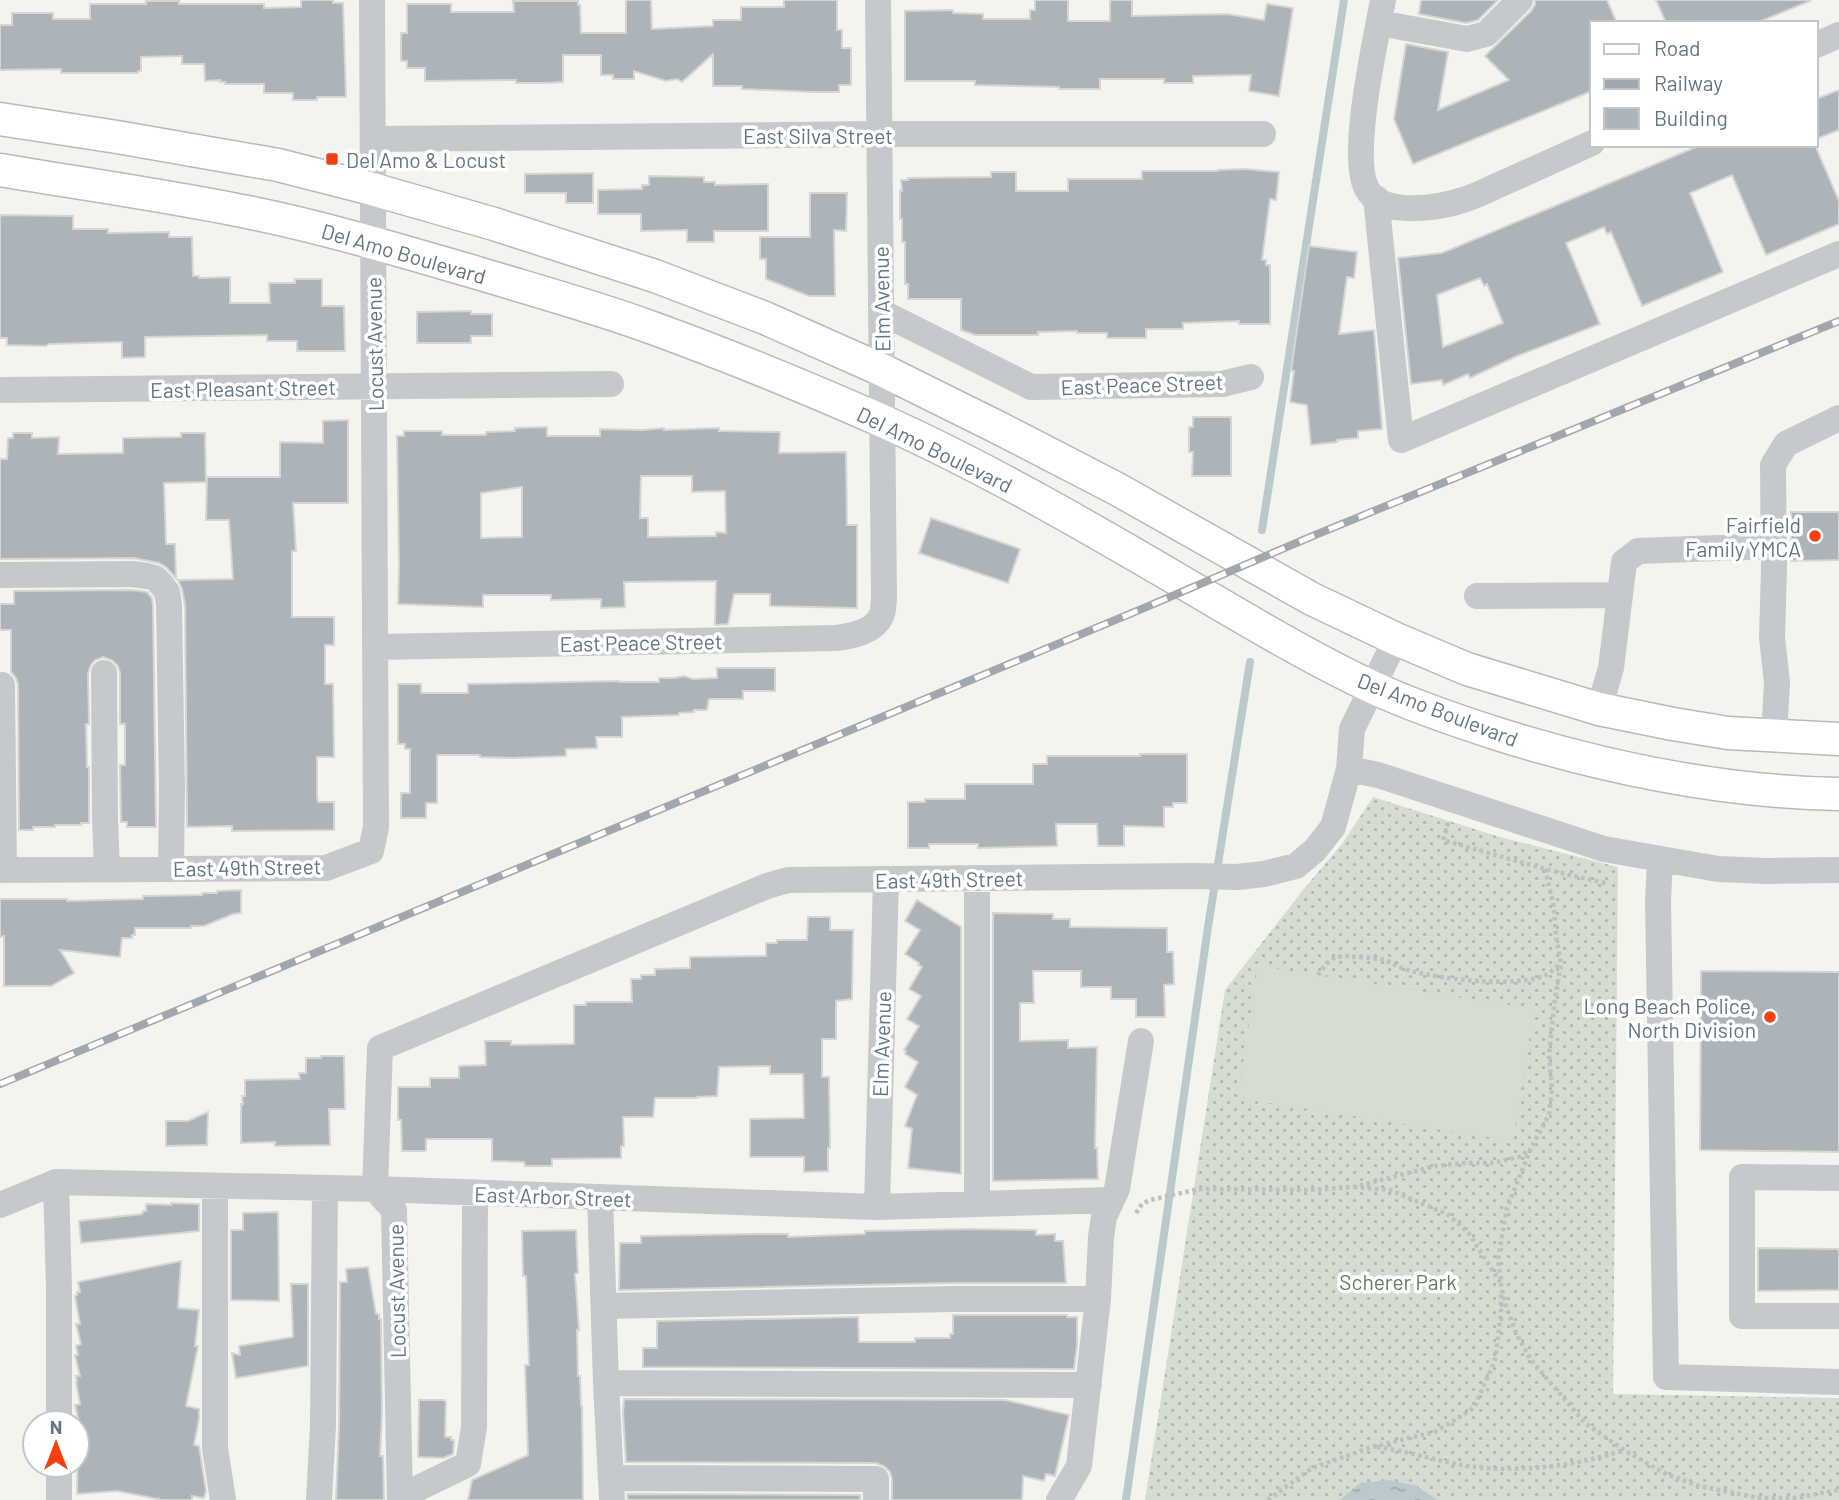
<svg xmlns="http://www.w3.org/2000/svg" width="1839" height="1500" font-family="Barlow,sans-serif">
<style>
.grass{fill:url(#grass-dots)}
.pitch{fill:#d5dcd0}
.water{fill:url(#water-ripples)}
.lines{fill:none;stroke-linecap:round;stroke-linejoin:round}
.stream{stroke:#bbc9cd;stroke-width:8}
.building{fill:#adb4b9;stroke:#d5d5d3;stroke-width:2;fill-rule:evenodd}
.major-casing{stroke:#b6babe;stroke-width:35}
.path{stroke:#bdbfc1;stroke-width:4.5;stroke-dasharray:3.5 3.5;stroke-linecap:butt}
.minor{stroke:#c6c9cc;stroke-width:26}
.major{stroke:#fff;stroke-width:32}
.rail-casing{stroke:#a1a8ad;stroke-width:8}
.rail{stroke:#fff;stroke-width:5;stroke-dasharray:16;stroke-linecap:butt}
.poi-dot{fill:#f14113;stroke:#fff;stroke-width:2.5}
.labels{text-anchor:middle;dominant-baseline:central;stroke-width:7;stroke-linejoin:round;paint-order:stroke}
.street-label{font-size:21px;fill:#617583;stroke:#fff}
.poi-label{font-size:21px;fill:#617583;stroke:#fff;text-anchor:end}
.park-label{font-size:21px;fill:#667a60;stroke:#fff}
</style>
<defs>
<pattern id="grass-dots" width="8" height="8" patternUnits="userSpaceOnUse" patternTransform="scale(1.75)"><rect width="8" height="8" fill="#d5dcd0"/><path d="M2 2h.1M6 6h.1" fill="none" stroke="#b0b7ae" stroke-width="1.8" stroke-linecap="round"/></pattern>
<pattern id="water-ripples" width="26" height="14" patternUnits="userSpaceOnUse" patternTransform="scale(1.75)"><rect width="26" height="14" fill="#bbc9cd"/><path d="M2 4q2-2 4 0t4 0M15 11q2-2 4 0t4 0" fill="none" stroke="#9ba8ac"/></pattern>
</defs>
<rect width="100%" height="100%" fill="#f4f4ef"/>
<path class="grass" d="M1373 797 1500 837 1618 867 1613 1394 1839 1398V1500H1145L1225 990 1303 890 1342 844Z"/>
<path class="pitch" d="M1258 966 1534 1009 1513 1141 1238 1098Z"/>
<path class="water" d="M1390 1480 1417 1486 1437 1500H1340L1360 1483Z"/>
<g class="lines">
<path class="stream" d="M1262 530 1344 0
M1126 1500 1208 927 1250 662"/>
</g>
<path class="building" d="M301 0H333V3H343L346 97H317V100H293V93H264V84H225V82H220V80L205 81 204 64H182V56L141 57V71H138V73H61V69L0 70V25H12V13H53V19H90V4H146V1H179V4H264V8L301 7Z
M626 0H651L652 29 713 26V20H741V7H784V0H837V30H842V48H851V85H839V92H813L742 89V86H713V54L682 82 677 79 666 81 634 71V79H613V75H601V55H563V82L548 83H516V80L425 81V68H407V61H401V33H407V4H451V12H514L513 1H578V5H580L581 33H626Z
M1035 0H1068V21H1110V0H1132V16L1227 14 1264 20 1267 4 1293 8 1279 96 1249 91 1251 75 1193 76V83H1164V79H1100V89H1059V87L975 85V81H905V11L953 10V13L983 14V19H1030V10H1035Z
M1421 0H1498L1478 20 1466 23 1419 14Z
M1535 0H1607L1617 23H1592V91L1413 164 1394 119 1406 44 1448 52 1438 110 1509 80 1485 56 1531 11 1535 5Z
M1656 0H1810V1L1756 23H1666Z
M1839 90V130L1816 139V99Z
M1701 145H1815L1839 201V224L1766 255 1732 175 1690 193 1723 272 1642 306 1611 232 1607 234 1604 227 1566 243 1600 324 1517 356 1470 378 1468 374 1443 385 1442 380 1411 384 1398 258 1442 253ZM1480 278 1484 286 1487 284 1503 323 1443 347 1437 295Z
M1245 169 1279 172 1276 200 1270 199 1262 260H1266V265H1270V324H1239V321L1183 323V329H1146V338H1107V333H1077V331L1038 332V335H975L961 330V299H908V284H905V242H902V219H900V191H902L901 180H908V178L991 177V172H1016V191H1068V179H1142V171H1218V170Z
M593 173V203H566V193H525V174Z
M649 176 704 177V182H715V185L768 184V231H714V242H687V230L641 231V214H598V190L642 189V185H649Z
M810 193H847L846 231 834 230 835 296H809L766 279V259H760V237H810Z
M0 215 73 216V229H108V233L169 232V237H192L193 276H199V278L230 277V303H270L269 283H295V279H322V306H344L345 351H297V341H267V335L145 337V357L122 358V342L49 344 46 346 7 345V338H0Z
M1309 246 1357 252 1354 278 1347 277 1339 334 1374 330 1382 429 1358 431V438L1337 440V442L1311 445 1307 405 1290 402 1294 371H1291Z
M471 311V314H492V336H471V343H417V312Z
M1193 417H1231V476H1192L1193 452H1189V427H1193Z
M348 420V503H293L296 551H292V617H334V645H325V684H333L334 757H317V797L318 802H334V830L232 831V826L187 827 185 605 182 589 178 580 233 579 229 520H206L207 477H280V442L323 443V421Z
M547 427V436H600V429L643 430 664 428V430L719 428V431L780 432 779 453 846 452 847 525H857V608L770 606V594H734L728 624 715 625 716 581 624 582 625 607 601 608V599L551 600V595H483V607L398 604 399 567 397 436H404V431H442V435H486V432L515 431V428ZM641 476H692V492L725 491 726 533 716 532V536L648 537V518H640ZM522 487V537L481 538V493Z
M13 433H32V438L59 437 58 454 123 453V438L181 437V433H205L206 482 164 483 166 544H175L176 578 166 567 159 563 134 558 0 559V459H7L8 438H13Z
M1791 512H1839V560L1791 561Z
M931 518 1020 549 1008 583 919 553Z
M131 590 147 592 152 598 153 606 156 827H127V822H121L120 765H125V724H120V673L118 666 112 660 103 657 95 660 91 665 88 673 89 724H86L87 767H89V823H81V825H55V827H33V830H19L18 685 16 678 11 672V630H0V604H14V591Z
M717 668H775V691H743V699H709L707 710H694V712L679 713V715L622 717V737H596L597 748 566 749V756L513 758 480 757V755H437V803H426V818H401V793H410V749H405V744H398V684H421V693H468V684L619 681V682H659V678H675L684 676 693 679 717 678Z
M1140 754H1187V803H1173V807H1164V827L1124 826V846H1098L1097 824H1056L1057 846 978 848V844H929V848H908V802H925V799H965V784H1033V764H1047V756H1140Z
M241 890V913L233 914 204 926H191V928H135V935H132V938H122L120 957 60 950 74 973 51 986H4V936L0 937V899H67V901L143 899V896L202 895V893H217V891Z
M917 900 961 927V1174L908 1168 912 1129 905 1126 917 1095 905 1087 918 1062 905 1054 906 1051 904 1050 919 1026 907 1019 921 996 909 989 922 967 918 965 919 963 905 954 920 930 905 921Z
M993 913 1053 914V919H1070V927L1167 928V952H1173L1174 984 1164 985 1165 1017H1136V999H1111V987H1081V971H1033L1034 1003H1020V1041L1068 1040V1048L1097 1047 1095 1148H1097L1098 1179 993 1181Z
M808 917H830V930H853L852 999 836 1001V1039H822V1077H829L830 1148H828V1171L804 1172V1157H750V1119L804 1118 803 1074H770V1066L719 1067 717 1096 697 1097V1098H655L653 1117H623L624 1146H621V1158L552 1159V1166H525L524 1162 492 1161V1139H426V1150L425 1151H402L401 1120H398V1087H430V1078H459V1066L486 1065 485 1041H511V1045L574 1044V1005H586V1002H632L631 979H641V975H655V969L690 968V957L766 956V943H777V940H807Z
M1701 971 1839 972V1152L1700 1150Z
M321 1056H344L345 1109H329L330 1145 275 1146V1142L241 1143V1104H243L242 1096H245V1080L300 1079 299 1073H306V1058H321Z
M208 1112 207 1145 166 1146V1121H188Z
M171 1203 199 1204V1231L81 1243 79 1221 142 1214 143 1211H146V1204L171 1205Z
M278 1212 279 1301 231 1300V1230H243V1213Z
M969 1229 1036 1230V1235L1055 1234V1241H1063L1066 1283H953L619 1290 620 1243H641V1236L754 1234H788V1237L865 1234V1231Z
M576 1230 578 1273 575 1274 579 1330H577L578 1376H580L581 1406H582L583 1500H468L472 1480 528 1455 525 1365H529L526 1276H523L522 1231Z
M1758 1248 1839 1249V1290L1758 1291Z
M181 1261 178 1308 199 1310 195 1346H198L186 1406 199 1409V1419L194 1445 199 1446 206 1491 204 1498 192 1496V1500H163L117 1491 77 1494 78 1418 75 1405 80 1404 76 1382H77L76 1376H80L75 1355H78L76 1346 81 1344 76 1324H80L75 1296 77 1295V1292H80L78 1282Z
M368 1267 376 1314H379V1319H381L382 1414 380 1456H383L384 1500H336L339 1425 340 1282H347L346 1269Z
M291 1284H308V1366L236 1378 232 1353 240 1355 239 1346 293 1337Z
M953 1315H1067V1317H1077V1345L1074 1369 643 1367V1348H657V1321L858 1317 859 1342H915V1338H950V1334H953Z
M624 1399 1005 1400 1069 1415 1055 1476 1046 1474 1044 1481 1023 1476 1022 1500H892V1479L890 1472 884 1466 876 1463 626 1462 623 1413Z
M419 1400H444L446 1402 445 1437H451V1440H454L453 1454 443 1458 418 1457Z
M627 1494 860 1495V1500H628Z"/>
<g class="lines">
<defs>
<path id="major" d="M0 119 117 137 278 165 372 189 494 224 655 276 765 318 882 370 997 427 1117 489 1312 599 1396 639 1467 669 1599 709 1673 724 1728 733 1839 739
M0 170C84 184 169 196 252 213 330 229 405 252 481 274 537 291 595 307 650 327 727 355 803 386 878 419 983 466 1083 524 1182 582 1244 618 1306 656 1372 687 1413 706 1457 721 1501 735 1610 769 1724 792 1839 794"/>
</defs>
<use href="#major" class="major-casing"/>
<path class="path" d="M1448 823 1443 840 1545 869 1608 884
M1545 869 1554 907 1556 937 1561 963 1555 999 1549 1055 1552 1089 1549 1115 1531 1148 1507 1208 1498 1259 1501 1285 1507 1309 1516 1333 1531 1360 1585 1423 1624 1450 1666 1474 1699 1486 1759 1498H1795L1839 1490
M1318 975C1323 968 1329 959 1337 957 1346 955 1376 958 1385 960 1392 963 1398 967 1405 969 1434 979 1521 989 1548 974 1552 971 1556 967 1560 964
M1354 1187 1390 1190 1447 1214 1468 1232 1500 1282
M1136 1213 1142 1204 1150 1200 1199 1189 1310 1190 1354 1187 1435 1166 1465 1163H1492L1519 1157 1531 1149
M1377 1447C1413 1452 1448 1465 1484 1468 1532 1471 1579 1465 1624 1450
M1268 1500 1312 1468 1372 1447 1435 1432 1474 1408 1495 1360 1501 1313V1294"/>
<path class="minor" d="M1383 0C1376 39 1349 157 1367 189 1383 218 1440 208 1466 199 1481 194 1495 186 1510 180 1537 168 1565 155 1592 143
M1379 23 1467 39 1486 34 1520 0
M1816 45 1839 35
M373 139 879 134H1263
M1376 198 1401 440 1839 254
M881 312 1031 387 1222 384 1251 377
M0 390 611 384
M0 575 132 574 147 576 155 578 161 584 167 592 169 605 172 788 171 869
M1477 596 1620 595
M376 647 836 638C851 636 874 632 881 616 884 612 883 604 884 599L878 0
M104 673 105 820 107 869
M2 685 4 870
M1599 709 1611 668 1624 562 1638 551 1773 546
M1774 736 1777 683 1772 637 1774 570 1773 465 1786 444 1839 418
M1349 769 1378 775 1604 849 1718 869 1767 871 1839 870
M1660 859 1658 901 1666 1377 1839 1382
M0 870 326 868 371 851 376 827 372 0
M977 879V1203
M1839 1178 1742 1177V1316H1839
M56 1182 59 1289V1423
M215 1186V1448L223 1500
M600 1197 606 1383 612 1500
M0 1205 56 1182 375 1189 877 1207 1111 1200
M877 1207 886 880
M604 1306 953 1299H1098
M606 1383 1089 1385
M59 1465V1500
M611 1478 876 1479V1500
M400 1497 468 1464 474 1427 475 1193
M319 1500 323 1425 325 1188
M400 1500 394 1210 375 1189 380 1048 767 886 788 880 1193 876 1237 877 1264 874 1296 866 1315 850 1333 827 1349 769 1352 729 1396 639
M1059 1500 1079 1466 1098 1299 1101 1237 1104 1217 1117 1189 1141 1041"/>
<use href="#major" class="major"/>
<defs>
<path id="rail" d="M0 1084 1144 608 1315 535 1839 321"/>
</defs>
<use href="#rail" class="rail-casing"/>
<use href="#rail" class="rail"/>
</g>
<g class="poi-dot">
<rect x="325" y="152" width="14" height="14" rx="3.5"/>
<circle cx="1815" cy="536" r="7"/>
<circle cx="1770" cy="1017" r="7"/>
</g>
<g class="labels">
<g class="street-label">
<text x="818" y="135">East Silva Street</text>
<text transform="translate(404 253) rotate(16)">Del Amo Boulevard</text>
<text transform="translate(881 299) rotate(-91)">Elm Avenue</text>
<text transform="translate(374 344) rotate(-91)">Locust Avenue</text>
<text transform="translate(1142 384) rotate(-2)">East Peace Street</text>
<text transform="translate(243 388) rotate(-1)">East Pleasant Street</text>
<text transform="translate(935 449) rotate(26)">Del Amo Boulevard</text>
<text transform="translate(641 642) rotate(-1)">East Peace Street</text>
<text transform="translate(1438 709) rotate(21)">Del Amo Boulevard</text>
<text transform="translate(247 867) rotate(-1)">East 49th Street</text>
<text transform="translate(949 879) rotate(-1)">East 49th Street</text>
<text transform="translate(881 1044) rotate(-88)">Elm Avenue</text>
<text transform="translate(553 1196) rotate(2)">East Arbor Street</text>
<text transform="translate(396 1291) rotate(-91)">Locust Avenue</text>
</g>
<g class="poi-label">
<text x="346" y="159" text-anchor="start">Del Amo &amp; Locust</text>
<text x="1801" y="524">Fairfield<tspan x="1801" dy="24">Family YMCA</tspan></text>
<text x="1756" y="1005">Long Beach Police,<tspan x="1756" dy="24">North Division</tspan></text>
</g>
<g class="park-label">
<text x="1398" y="1281">Scherer Park</text>
</g>
</g>
<rect x="1590" y="21" width="228" height="126" fill="#ffffff" stroke="#c0c8cd" stroke-width="2"/>
<rect x="1604" y="44" width="35" height="10" fill="#ffffff" stroke="#c0c8cd" stroke-width="2"/>
<text x="1654" y="56" font-size="21" fill="#617583">Road</text>
<rect x="1604" y="79" width="35" height="10" fill="#a1a8ad" stroke="#c0c8cd" stroke-width="2"/>
<text x="1654" y="91" font-size="21" fill="#617583">Railway</text>
<rect x="1604" y="108" width="35" height="21" fill="#adb4b9" stroke="#c0c8cd" stroke-width="2"/>
<text x="1654" y="126" font-size="21" fill="#617583">Building</text>
<g transform="translate(56 1444)"><circle r="33" fill="#ffffff" stroke="#c0c8cd" stroke-width="2"/>
<path d="M0-5L12 26L0 18L-12 26Z" fill="#f14113"/>
<text y="-10" font-size="19" font-weight="bold" text-anchor="middle" fill="#617583">N</text>
</g>
</svg>
